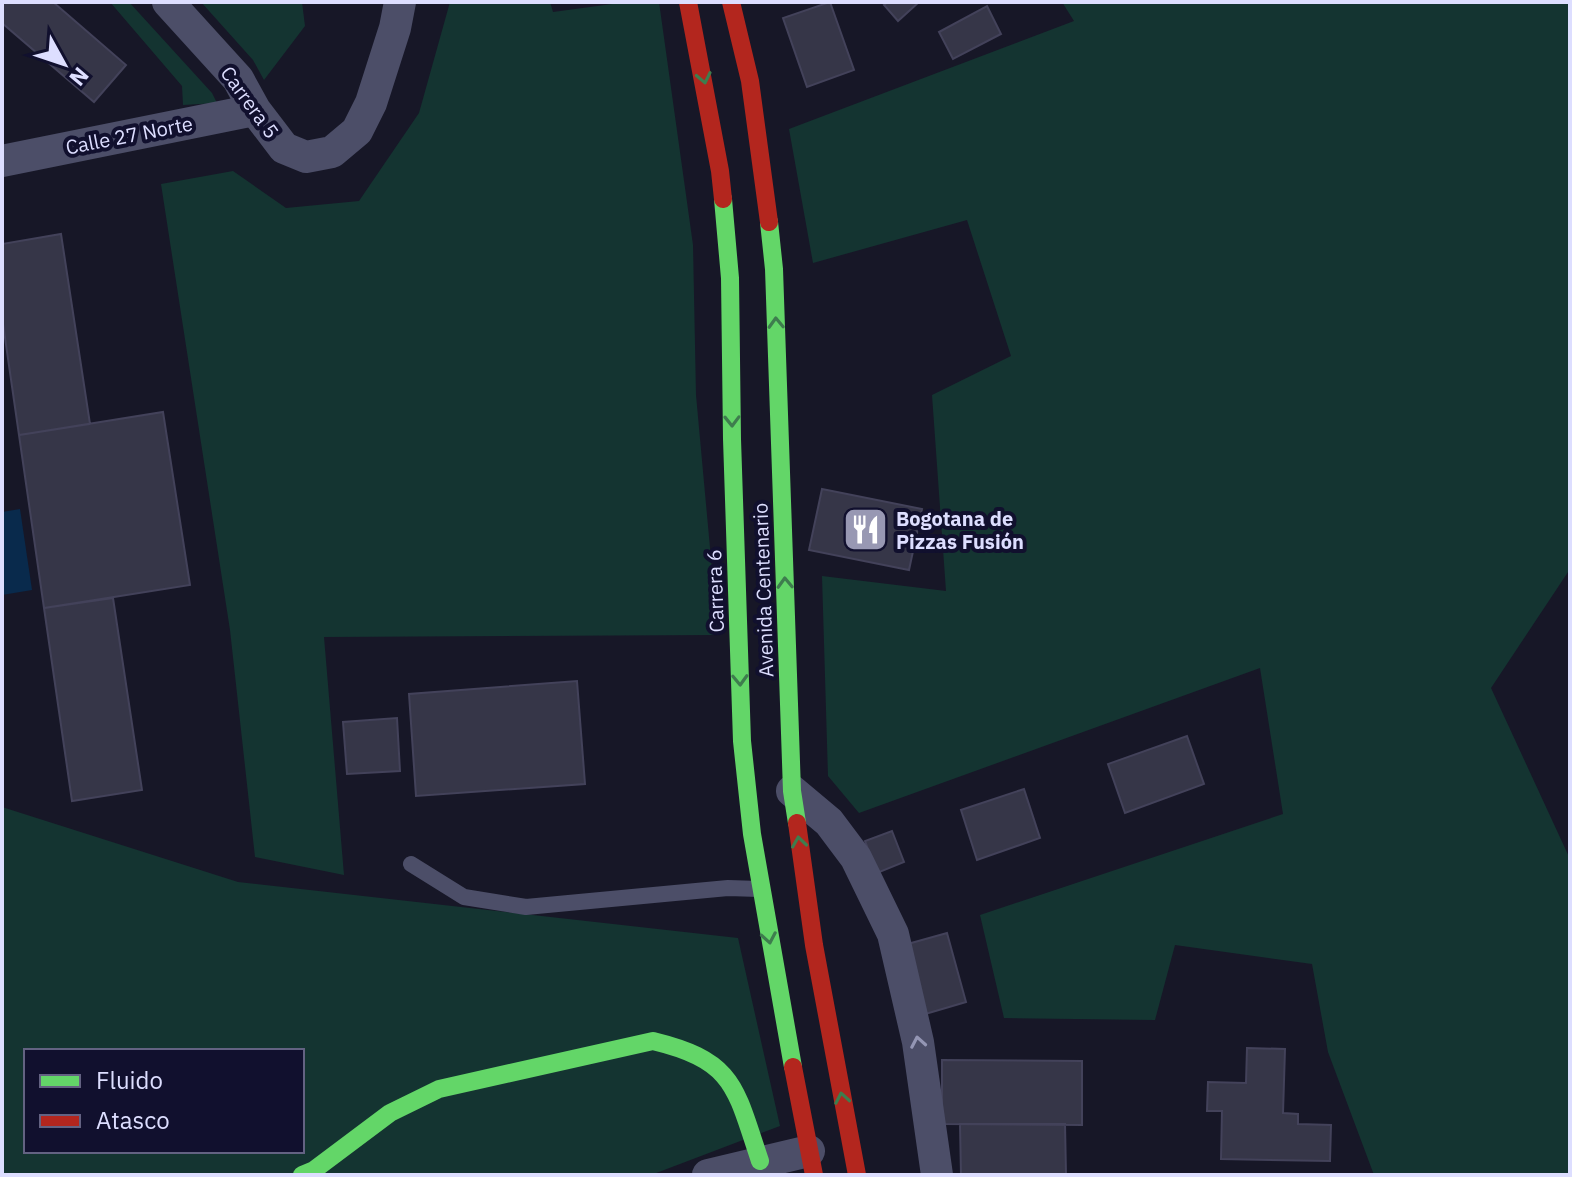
<svg xmlns="http://www.w3.org/2000/svg" width="1572" height="1177" font-family="'IBM Plex Sans',sans-serif">
<style>
.green{fill:#143431;fill-rule:evenodd}
.water{fill:#092a4c}
.building{fill:#363648;stroke:#43425a;stroke-width:2}
.lines{fill:none;stroke-linecap:round;stroke-linejoin:round}
.lane{stroke:#4c4e68;stroke-width:16}
.street{stroke:#4c4e68;stroke-width:32}
.fast{stroke:#63d668;stroke-width:18}
.jam{stroke:#b3261e;stroke-width:18}
.oneway{stroke:#3e7d4e}
.oneway2{stroke:#9496b4}
.labels{text-anchor:middle;dominant-baseline:central;stroke-width:8;stroke-linejoin:round;paint-order:stroke}
.street-label{font-size:20px;fill:#dddeff;stroke:#11102e}
.poi-label{font-size:20px;font-weight:bold;fill:#dddeff;stroke:#11102e;text-anchor:start}
</style>
<rect width="100%" height="100%" fill="#171727"/>
<path class="green" d="M110 2H129L212 93 217 103 183 105 182 86Z
M201 2H302L305 26 264 80 253 60Z
M450 2H550L553 12 627 2H659L693 245 696 395 718 635 324 637 344 875 255 857 230 630 161 184 233 171 286 208 359 201 419 113Z
M1062 2H1570V569L1491 688 1570 859V1175H1374L1328 1052 1312 964 1175 945 1155 1020 1004 1018 980 915 1283 814 1260 668 859 813 828 776 822 576 946 591 932 395 1011 356 967 220 813 263 789 129 1074 21Z
M2 807 238 882 738 938 780 1126 651 1175H2ZM26 1051H302V1151H26Z"/>
<path class="water" d="M20 509 32 590 2 595V512Z"/>
<path class="building" d="M2 2H53L126 65 94 102 2 23Z
M830 2 854 70 807 87 783 18Z
M888 2H919L898 21 884 5Z
M987 6 1001 34 953 59 939 32Z
M61 234 90 424 19 435 2 317V244Z
M163 412 190 585 44 608 19 435Z
M822 489 922 509 909 570 809 550Z
M113 598 142 790 72 801 44 608Z
M577 681 585 784 416 796 409 694Z
M397 718 400 771 347 774 343 722Z
M1187 736 1204 784 1125 813 1108 764Z
M1024 789 1040 838 977 860 961 810Z
M892 831 904 862 877 873 865 841Z
M947 933 966 1002 922 1015 904 945Z
M1247 1048 1285 1049 1283 1113 1298 1114V1124L1331 1125 1330 1161 1221 1159 1222 1111H1207L1208 1082 1246 1083Z
M942 1060 1082 1061V1125L942 1124Z
M960 1124H1065L1066 1175H961Z"/>
<g class="lines">
<path class="lane" d="M411 864 464 897 526 907 728 888 759 889"/>
<path class="street" d="M168 2 238 79 255 110 284 148 306 157 332 152 357 131 371 103 395 28 400 2
M2 161 255 110
M792 791 829 822 856 858 893 934 918 1042 937 1175
M708 1175 809 1151"/>
<path class="fast" d="M723 199 730 278 732 439 742 741 752 834 793 1067
M769 222 774 269 792 791 797 823
M302 1175 314 1170 390 1113 439 1089 653 1041C735 1061 735 1087 760 1161"/>
<path class="jam" d="M688 2 720 171 723 199
M731 2 750 81 769 222
M797 823 814 945 857 1175
M793 1067 814 1175"/>
</g>
<defs><path id="oneway-chevron" d="M-2-3.5L2.5 0L-2 3.5" fill="none" stroke-width="1.6" stroke-linecap="round" stroke-linejoin="round" transform="scale(2)"/></defs>
<g class="oneway">
<use href="#oneway-chevron" transform="translate(704 78) rotate(78)"/>
<use href="#oneway-chevron" transform="translate(776 323) rotate(-92)"/>
<use href="#oneway-chevron" transform="translate(732 421) rotate(89)"/>
<use href="#oneway-chevron" transform="translate(785 583) rotate(-92)"/>
<use href="#oneway-chevron" transform="translate(740 680) rotate(88)"/>
<use href="#oneway-chevron" transform="translate(799 842) rotate(-98)"/>
<use href="#oneway-chevron" transform="translate(769 938) rotate(80)"/>
<use href="#oneway-chevron" transform="translate(842 1098) rotate(-100)"/>
</g>
<use class="oneway2" href="#oneway-chevron" transform="translate(918 1042) rotate(-100)"/>
<defs>
<symbol id="restaurant-square" viewBox="-11 -11 22 22"><rect x="-9" y="-9" width="18" height="18" rx="4" fill="#9898b3" stroke="#11102e"/><path d="M-5-6h1v4h1v-4h1v4h1v-4h1v5L-1.5 .5V6h-2V.5L-5-1ZM5-6V6H3V1.5H1.5Q1.5-4 5-6Z" fill="#fff"/></symbol>
</defs>
<g fill-rule="evenodd">
<use href="#restaurant-square" x="840" y="504" width="51" height="51"/>
</g>
<g class="labels">
<g class="street-label">
<text transform="translate(250 102) rotate(54)">Carrera 5</text>
<text transform="translate(129 135) rotate(-11)">Calle 27 Norte</text>
<text transform="translate(763 590) rotate(-92)">Avenida Centenario</text>
<text transform="translate(715 591) rotate(-92)">Carrera 6</text>
</g>
<g class="poi-label">
<text x="896" y="518">Bogotana de<tspan x="896" dy="23">Pizzas Fusión</tspan></text>
</g>
</g>
<rect width="1572" height="1177" fill="none" stroke="#dddeff" stroke-width="8"/>
<rect x="24" y="1049" width="280" height="104" fill="#11102e" stroke="#636282" stroke-width="2"/>
<rect x="40" y="1075" width="40" height="12" fill="#63d668" stroke="#636282" stroke-width="2"/>
<text x="96" y="1089" font-size="24" fill="#dddeff">Fluido</text>
<rect x="40" y="1115" width="40" height="12" fill="#b3261e" stroke="#636282" stroke-width="2"/>
<text x="96" y="1129" font-size="24" fill="#dddeff">Atasco</text>
<g transform="translate(64 64) rotate(130)" stroke="#11102e" stroke-width="6" paint-order="stroke">
<path d="M0-6L14 30L0 20L-14 30Z" fill="#dddeff"/>
<text y="-12" font-size="22" font-weight="bold" text-anchor="middle" fill="#dddeff">N</text>
</g>
</svg>
